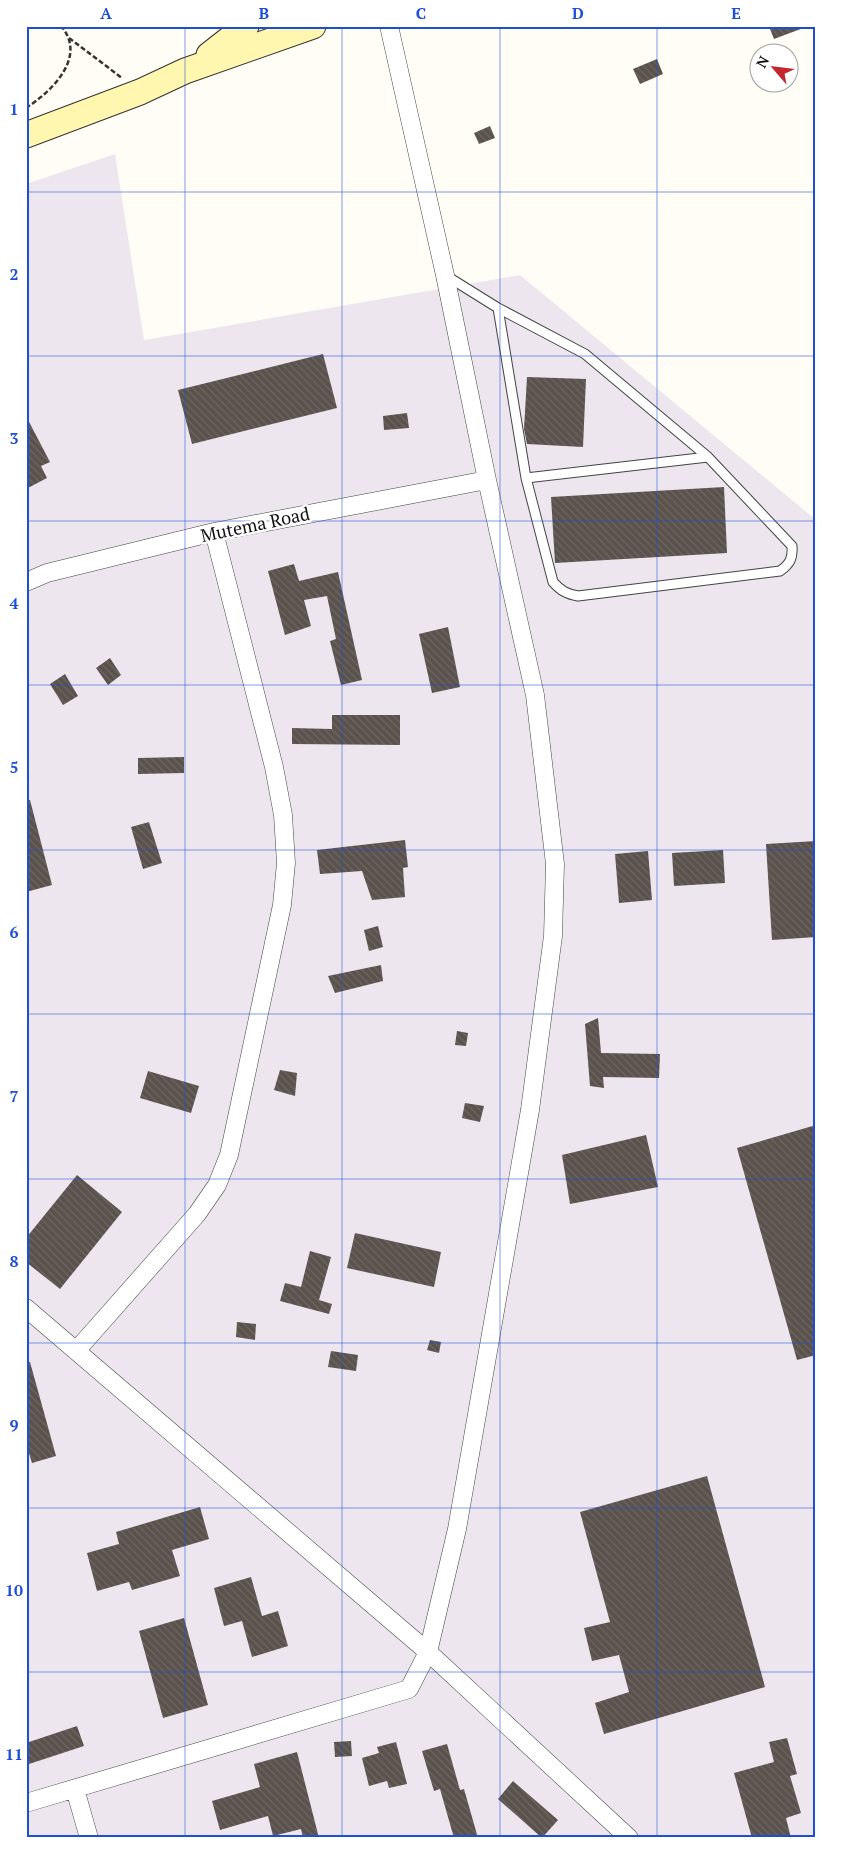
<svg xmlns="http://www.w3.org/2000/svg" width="842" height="1864" font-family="'PT Serif',serif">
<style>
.industrial{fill:#eee6ef}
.building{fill:url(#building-back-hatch)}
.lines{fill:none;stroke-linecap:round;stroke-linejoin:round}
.lane-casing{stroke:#444;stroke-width:11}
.street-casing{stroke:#444;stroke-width:19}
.secondary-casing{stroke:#333;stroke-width:27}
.path{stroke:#333;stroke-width:2.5;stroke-dasharray:5 2.5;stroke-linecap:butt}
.lane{stroke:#fff;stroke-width:9}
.street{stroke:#fff;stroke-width:18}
.secondary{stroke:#fff6b0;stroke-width:25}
.grid{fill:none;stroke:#1d4ed8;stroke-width:1;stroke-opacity:0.55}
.labels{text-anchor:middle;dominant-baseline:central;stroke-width:5;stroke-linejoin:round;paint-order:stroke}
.street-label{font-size:18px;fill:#111;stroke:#fff}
.neatline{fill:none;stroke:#1d4ed8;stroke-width:2}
.grid-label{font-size:16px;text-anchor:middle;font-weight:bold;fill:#1d4ed8}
</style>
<defs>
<pattern id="building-back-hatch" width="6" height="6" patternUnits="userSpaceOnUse" patternTransform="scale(1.25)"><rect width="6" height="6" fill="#5a524d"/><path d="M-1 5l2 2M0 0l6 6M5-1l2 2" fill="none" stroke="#6d6662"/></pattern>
</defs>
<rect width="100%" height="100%" fill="#fffdf5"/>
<path class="industrial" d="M115 154 144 340 520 275 816 520V1838H26V184Z"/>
<path class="building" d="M776 26H805L806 27 774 39 770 29Z
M657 59 663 74 640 84 633 69Z
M490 126 495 138 479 144 474 133Z
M323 354 337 408 192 444 178 390Z
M527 377 586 379 583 447 527 444 524 429Z
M407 413 409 428 384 430 383 416Z
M26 416 50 462 41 466 47 478 26 489Z
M724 487 727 553 555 563 551 497Z
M294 564 299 581 338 572 362 680 341 685 330 641 336 639 327 596 304 600 311 626 285 635 268 571Z
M448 627 460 687 432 693 419 634Z
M110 658 121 675 108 685 96 668Z
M65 674 78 696 63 705 50 684Z
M332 715H400V745L292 744V728L332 729Z
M184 757V773L138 774V758Z
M26 800H30L52 885 26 892Z
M149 822 162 863 143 869 131 827Z
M405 840 408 867 403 868 405 897 372 900 362 871 320 874 317 850Z
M816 841V937L772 940 766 844Z
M723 850 725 883 674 886 672 853Z
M648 851 652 900 619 903 615 854Z
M378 926 383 947 369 951 364 930Z
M381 965 383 981 335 993 328 976Z
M598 1018 601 1053 660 1054 659 1078 603 1077 604 1088 590 1086 585 1024Z
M457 1031 468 1033 466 1046 455 1045Z
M280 1070 297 1073 295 1096 274 1090Z
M148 1071 199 1086 191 1113 140 1098Z
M465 1103 484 1106 480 1122 462 1118Z
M816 1125V1355L797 1360 737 1148Z
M646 1135 658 1187 570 1204 562 1155Z
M77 1175 122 1212 60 1289 26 1262V1238Z
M355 1233 441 1252 434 1287 347 1268Z
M310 1251 331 1257 319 1300 332 1304 329 1314 280 1301 285 1283 301 1287Z
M237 1322 256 1324 255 1340 236 1337Z
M430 1340 441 1342 439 1353 427 1350Z
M331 1351 358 1355 356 1371 328 1367Z
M26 1362H30L56 1456 32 1463 26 1444Z
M707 1476 765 1687 604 1734 595 1703 629 1692 619 1655 592 1661 584 1628 610 1622 580 1512Z
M200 1507 209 1539 172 1550 180 1576 132 1590 129 1582 97 1591 87 1553 119 1544 116 1532Z
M251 1577 262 1616 278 1611 288 1646 252 1657 242 1621 224 1626 214 1588Z
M184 1618 208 1705 163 1718 139 1631Z
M77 1726 84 1746 26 1765V1743Z
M787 1738 797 1774 790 1776 801 1813 786 1818 791 1838H752L734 1773 774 1762 769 1742Z
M351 1741 352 1756 335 1757 334 1742Z
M396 1742 407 1784 389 1788 387 1781 369 1786 362 1758 379 1753 377 1747Z
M447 1744 460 1790 464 1789 478 1838H454L440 1789 434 1791 422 1751Z
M297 1752 319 1838H303L301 1829 273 1836 268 1816 220 1830 212 1801 260 1787 254 1764Z
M513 1781 558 1820 542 1838 498 1799Z"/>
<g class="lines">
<defs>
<path id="lane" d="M445 275 498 308 585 354 708 457 792 546C793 558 790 564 780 571L578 596C567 594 561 591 553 582L526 478 498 308
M526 478 708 457"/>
<path id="street" d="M26 582 47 573 214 532 487 480
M26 1308 428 1652 629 1838
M76 1351 197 1214 217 1185 229 1155 282 905 286 863 283 815 274 767 214 532
M75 1789 89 1838
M26 1803 409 1689 428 1652 457 1529 530 1110 553 936 555 864 535 695 487 480 445 275 389 26"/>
<path id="secondary" d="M209 55 246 26
M26 135 140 92 185 71 313 26"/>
</defs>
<use href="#lane" class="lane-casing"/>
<use href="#street" class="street-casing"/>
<use href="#secondary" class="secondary-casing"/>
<path class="path" d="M69 38 122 78
M26 108C51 92 88 57 61 26"/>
<use href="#lane" class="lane"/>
<use href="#street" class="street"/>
<use href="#secondary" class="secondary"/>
</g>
<path class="grid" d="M185 26V1838M342 26V1838M500 26V1838M657 26V1838M26 192H816M26 356H816M26 521H816M26 685H816M26 850H816M26 1014H816M26 1179H816M26 1343H816M26 1508H816M26 1672H816"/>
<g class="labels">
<g class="street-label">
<text transform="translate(255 524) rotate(-12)">Mutema Road</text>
</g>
</g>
<rect width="842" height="1864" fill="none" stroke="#ffffff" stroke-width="55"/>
<g transform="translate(774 68) rotate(298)"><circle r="24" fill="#ffffff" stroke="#a0a0a0"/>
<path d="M0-4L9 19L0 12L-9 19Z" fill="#c4262e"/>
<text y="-8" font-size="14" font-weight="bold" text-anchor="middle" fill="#111111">N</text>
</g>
<rect x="28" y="28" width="786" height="1808" class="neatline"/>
<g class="grid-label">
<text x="106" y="19">A</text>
<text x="264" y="19">B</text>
<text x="421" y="19">C</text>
<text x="578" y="19">D</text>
<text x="736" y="19">E</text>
<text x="14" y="115">1</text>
<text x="14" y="280">2</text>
<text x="14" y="444">3</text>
<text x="14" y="609">4</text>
<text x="14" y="773">5</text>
<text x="14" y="938">6</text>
<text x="14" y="1102">7</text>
<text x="14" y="1267">8</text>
<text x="14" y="1431">9</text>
<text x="14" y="1596">10</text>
<text x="14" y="1760">11</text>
</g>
</svg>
